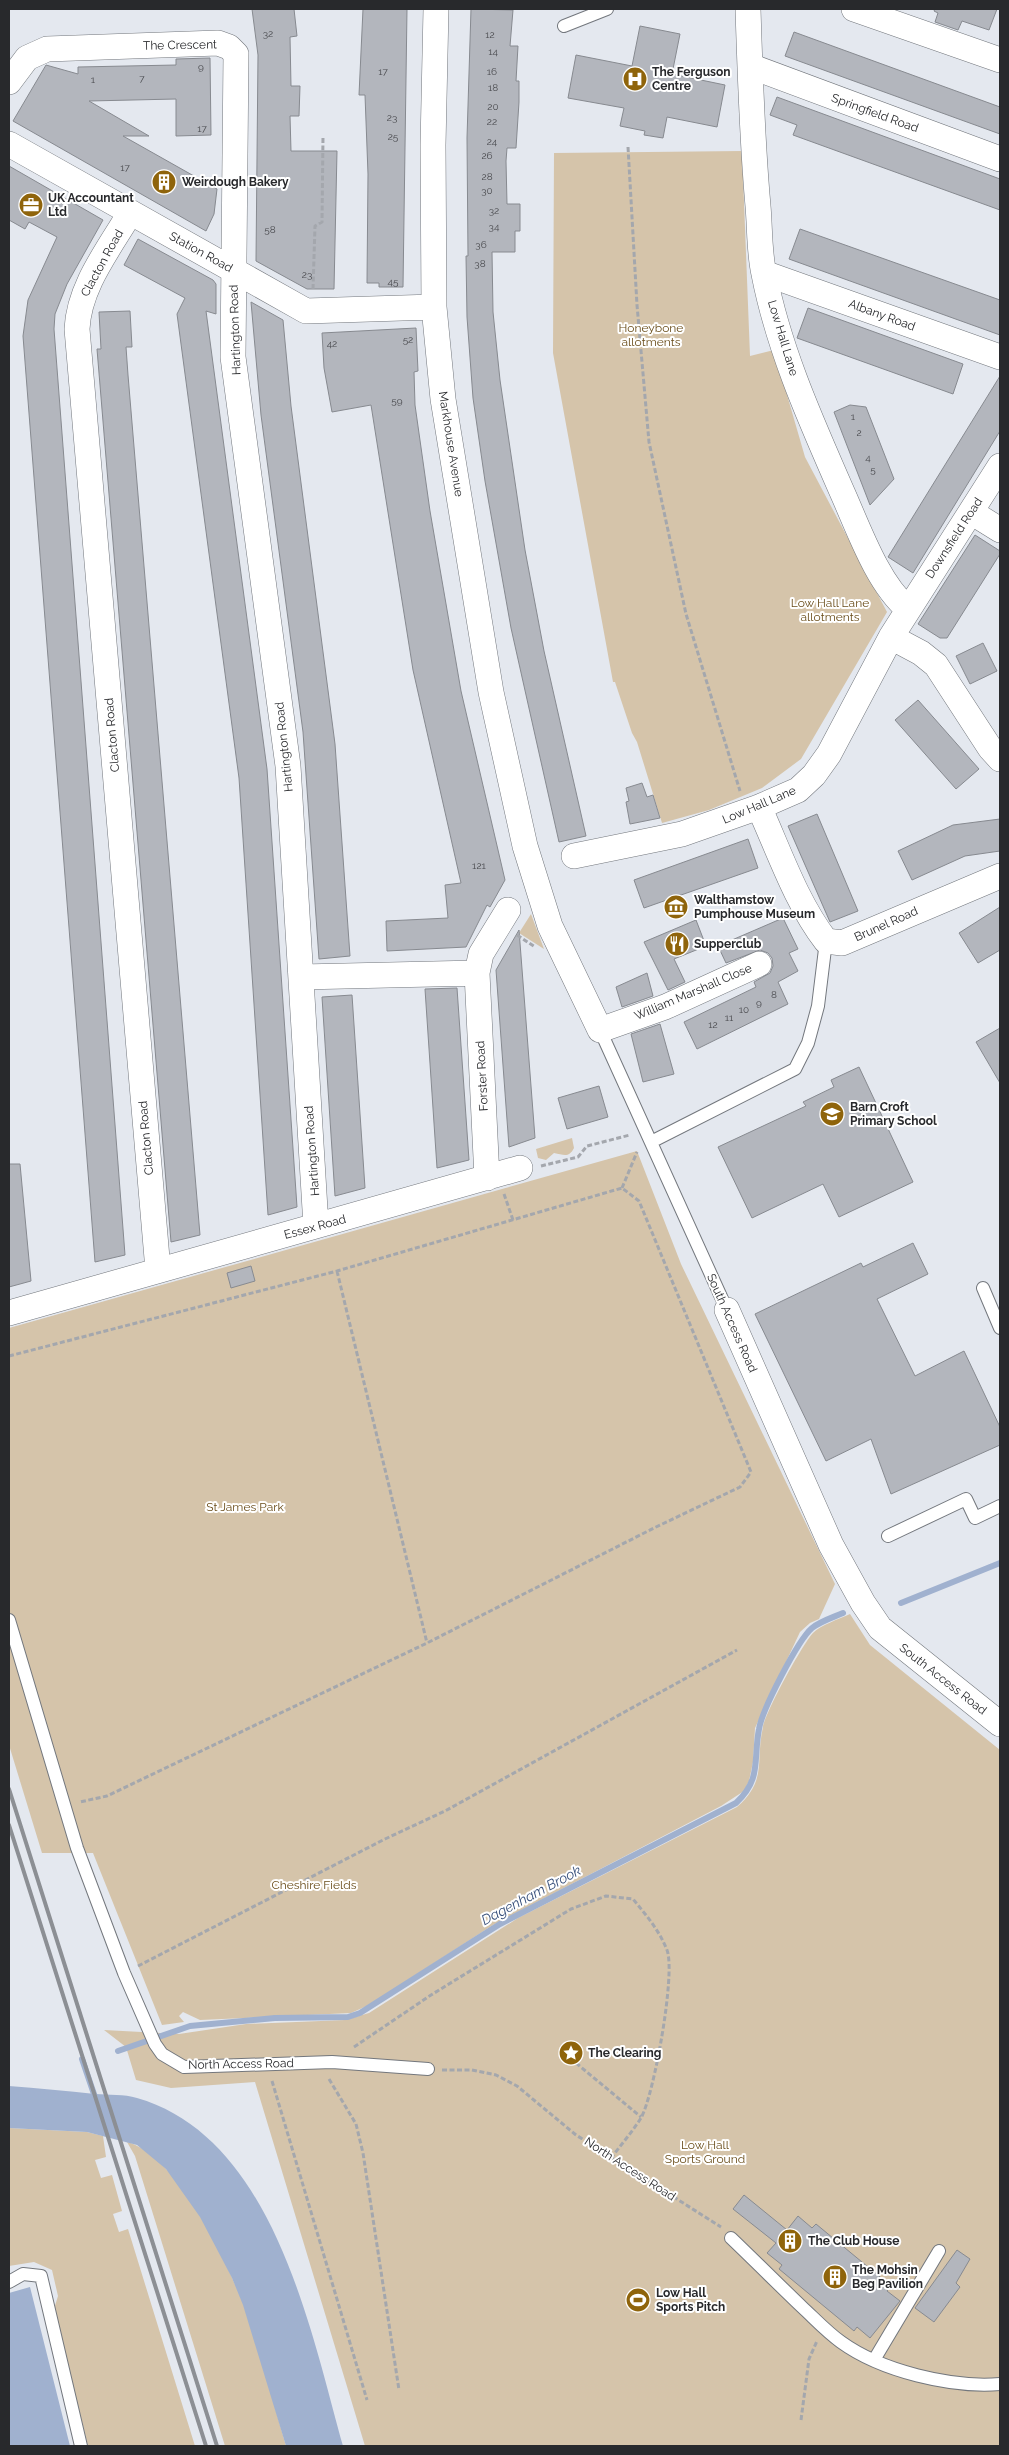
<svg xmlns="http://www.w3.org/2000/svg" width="1009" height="2455" font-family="Raleway,sans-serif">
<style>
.green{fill:#d5c4aa}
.water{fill:#a0b1cf}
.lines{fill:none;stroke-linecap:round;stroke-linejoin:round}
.stream{stroke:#a0b1cf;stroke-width:6}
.building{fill:#b3b6bd;stroke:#878a90}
.lane-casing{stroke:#73777d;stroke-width:14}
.street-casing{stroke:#73777d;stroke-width:26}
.path{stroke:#a4a7ad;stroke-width:3;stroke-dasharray:5 2.5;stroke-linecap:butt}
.lane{stroke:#fff;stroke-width:12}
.street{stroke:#fff;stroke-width:25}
.rail{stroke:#8c8f94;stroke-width:4}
.labels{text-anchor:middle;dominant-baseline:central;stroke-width:4;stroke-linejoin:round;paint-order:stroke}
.number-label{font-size:10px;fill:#4b4c50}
.street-label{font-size:12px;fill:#28292c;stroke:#fff}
.poi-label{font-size:12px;font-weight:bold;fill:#28292c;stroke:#fff;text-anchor:start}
.park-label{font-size:12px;fill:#6a4d1a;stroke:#fff}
.water-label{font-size:14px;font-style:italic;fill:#374f7a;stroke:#fff}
</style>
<rect width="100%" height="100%" fill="#e4e8ef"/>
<path class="green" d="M742 151 750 356 774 350 805 457 887 612 801 759 762 788 709 810 662 823 637 742 632 733 615 682H613L553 353 554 153Z
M531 914 544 949 519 933Z
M572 1138 574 1148C569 1158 564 1155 554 1153L546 1160 538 1158 536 1149Z
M637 1151 681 1264 835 1584 819 1619 810 1623 800 1632 755 1728 753 1762 749 1781 744 1791 721 1806 493 1925 369 2005 351 2013 200 2020 183 2012 179 2016 184 2022 162 2025 93 1853H42L9 1745V1328Z
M850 1614 870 1645 1000 1750V2446H365L255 2082 171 2088 136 2080 126 2047 104 2030 179 2034 246 2024 345 2020 369 2013 518 1918 737 1807C768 1780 755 1761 763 1727 766 1711 802 1645 813 1633 821 1625 839 1619 850 1614Z
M9 2128 87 2132 103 2136 106 2157 95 2160 101 2178 112 2175 122 2211 113 2214 119 2232 128 2229 195 2446H88L54 2309 58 2296 52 2270 34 2262 9 2266Z
M127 2142C177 2155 225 2258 243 2303 260 2349 272 2399 286 2446H225L135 2156Z"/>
<path class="water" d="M9 2086C38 2088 67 2091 95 2094 109 2095 124 2094 137 2098 273 2137 310 2328 343 2446H286L243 2305 232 2278 200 2217 166 2169 137 2145 87 2132 9 2128Z
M30 2287 70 2446H9V2293Z"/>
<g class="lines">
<path class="stream" d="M901 1603 1000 1563
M118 2051 190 2026 275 2018 348 2017 360 2013 500 1924 736 1803C762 1779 753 1760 759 1729 762 1710 798 1640 812 1628 821 1621 834 1617 843 1613
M82 2059 96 2100"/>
</g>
<path class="building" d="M252 9H294L297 36 290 37 291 86H300L299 116H290L291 151H337L334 289H307L256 261 258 55Z
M363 9H407L403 287H379V283H367L368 174 365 95H359Z
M471 9 513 10 510 46H518L516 81H519V102L516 148H507L506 161 507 204H520V231H515V252H492L493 312 500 380 525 550 544 651 586 836 559 842 511 628 485 481 473 398 467 317 466 256H468L467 138Z
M935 9H997L989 30 962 21 958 30 935 22 938 13 934 11Z
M640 26 680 34 672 74 725 85 717 127 667 117 663 138 644 135 645 131 620 126 624 108 568 98 576 55 632 66Z
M794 32 1000 107V134L785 56Z
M210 58 211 135 176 136V99L89 101 149 136H123L217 189 214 214 206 231 13 121 46 65 78 74V67L176 65V59Z
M777 97 1000 179V210L793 135 797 125 770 115Z
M9 166 103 220 67 284 55 314 54 329 125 1255 95 1262 23 336 28 300 57 237 29 222 25 229 9 220Z
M800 229 1000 300V335L789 259Z
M138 239 213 280 216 284V314L206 311 267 769 297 1207 268 1215 239 778 177 314 185 298 124 265Z
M251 302 283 320 291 406 335 744 350 956 319 959 303 732 261 415Z
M808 308 963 364 953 394 797 338Z
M130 311 132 347H126L128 375 200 1235 171 1242 97 349H101L99 312Z
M416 328 418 371 414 372 415 405 430 511 461 691 505 880 490 907 487 905 466 947 387 951 386 921 448 918 445 885 461 883 413 670 371 405 332 412 324 368 322 333Z
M1000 376V431L913 573 888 557Z
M850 405 866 407 894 479 870 505 834 412Z
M975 535 1000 551V554L947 638H940L918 624Z
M983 643 997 671 970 684 956 656Z
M918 700 979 769 956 789 895 720Z
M642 783 647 797 653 795 660 818 630 824 626 802 629 801 626 788Z
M817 814 858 911 830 922 788 826Z
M1000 819V851L965 856 912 880 898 851 953 825Z
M748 839 758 868 644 908 634 880Z
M1000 907V950L978 963 959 933Z
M783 918 798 949 789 953 798 971 778 982 788 1004 697 1049 684 1022 756 987 754 982 770 973 773 966 772 958 768 953 760 950 726 963 718 946Z
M696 920 706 946 674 959 685 982 668 990 644 942Z
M519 930 535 1138 509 1147 496 970Z
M647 973 653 996 622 1007 616 987Z
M457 988 469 1160 437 1168 425 989Z
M352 995 365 1188 335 1196 322 997Z
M660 1024 674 1074 643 1082 631 1034Z
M1000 1028V1083L976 1042Z
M859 1067 913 1182 839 1217 823 1184 752 1218 718 1147 806 1106 803 1102 834 1087 831 1080Z
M599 1086 608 1117 567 1129 558 1098Z
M9 1164H20L31 1281 9 1287Z
M913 1243 928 1274 877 1299 915 1376 964 1351 1000 1427V1445L891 1494 871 1439 826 1461 755 1314 861 1263 863 1267Z
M251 1266 255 1281 231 1288 227 1273Z
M744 2195 787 2230 798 2216 812 2228 816 2224 891 2286 887 2291 900 2301 870 2338 857 2327 854 2331 779 2269 782 2265 767 2253 776 2243 733 2209Z
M957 2250 970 2259 956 2283 960 2287 934 2322 915 2308Z"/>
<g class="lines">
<defs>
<path id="lane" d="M564 26 607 9
M600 1030 727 1310
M651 1142 795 1069 808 1043 818 1006 826 941
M983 1288 1000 1328
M888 1536 966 1499 975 1518 1000 1506
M9 1620 77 1848 124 1973 155 2044 162 2054 184 2067 332 2062 428 2069
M731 2238C755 2261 778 2284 802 2307 815 2319 827 2332 841 2342 881 2371 951 2388 1000 2384
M9 2282 23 2274 41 2276 81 2446
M874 2360 939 2251"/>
<path id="street" d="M436 9 433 145 434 307 443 399 491 692 525 846 550 926 600 1030 665 1007 759 964
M748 9C750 74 752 140 758 206 760 228 759 252 764 274 779 351 812 423 843 494 859 530 878 584 908 609
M854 9 1000 60
M750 66 1000 159
M9 82 27 58 47 49 218 43 229 47 236 54 233 357 288 766 316 1226
M9 144 306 311 434 307
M130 213C109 249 79 286 77 329L158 1270
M764 273 1000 357
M971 512 1000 530
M891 637 921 653 936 665 990 748 1000 759
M759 807C779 851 796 902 826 941L842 943 1000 876
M574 856 682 834 759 807 798 790 814 775 829 754 891 637 1000 466
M301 977 477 973
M487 1178 477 973 481 954 508 910
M727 1310 831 1545 863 1603 880 1628 1000 1724
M9 1313 520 1168"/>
</defs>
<use href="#lane" class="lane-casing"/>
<use href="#street" class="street-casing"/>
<path class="path" d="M628 147 637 305 649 442 686 614 740 791
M313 289 315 226 322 222 323 137
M517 935 535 947
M541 1166 578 1157 587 1146 630 1135
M622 1188 637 1152
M504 1194 513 1220
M337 1271 427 1643
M9 1356 337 1271 622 1188 639 1201 751 1472 740 1487 656 1527 427 1643 107 1796 80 1802
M138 1966 385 1839 445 1811 737 1650
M354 2047 431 1995 571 1909 606 1896 633 1899C646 1915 659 1930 667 1950 676 1973 654 2095 641 2118 632 2132 621 2145 611 2158
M576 2063 641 2117
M442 2070H472L496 2075 517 2086 576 2135 721 2227
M329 2079 356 2124 363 2153 399 2390
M272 2081 367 2400
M801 2420 809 2359 817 2341"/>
<use href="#lane" class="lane"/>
<use href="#street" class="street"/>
<path class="rail" d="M9 1789 217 2446
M9 1825 206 2446"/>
</g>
<defs>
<symbol id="hospital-disc" viewBox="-11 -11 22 22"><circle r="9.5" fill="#8f640b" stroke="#fff"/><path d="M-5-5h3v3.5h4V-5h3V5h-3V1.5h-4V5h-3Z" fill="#fff"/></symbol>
<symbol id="building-disc" viewBox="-11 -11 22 22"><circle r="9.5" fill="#8f640b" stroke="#fff"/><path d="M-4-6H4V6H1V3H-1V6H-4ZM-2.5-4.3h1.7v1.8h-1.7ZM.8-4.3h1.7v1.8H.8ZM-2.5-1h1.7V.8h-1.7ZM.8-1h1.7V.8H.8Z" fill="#fff"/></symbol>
<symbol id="office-disc" viewBox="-11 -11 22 22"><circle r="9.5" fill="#8f640b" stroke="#fff"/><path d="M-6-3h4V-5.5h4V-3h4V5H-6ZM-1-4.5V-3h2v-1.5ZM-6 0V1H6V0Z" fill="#fff"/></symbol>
<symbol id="museum-disc" viewBox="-11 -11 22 22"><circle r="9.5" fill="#8f640b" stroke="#fff"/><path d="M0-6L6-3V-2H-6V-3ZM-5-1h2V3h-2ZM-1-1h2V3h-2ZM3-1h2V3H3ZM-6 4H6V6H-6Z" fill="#fff"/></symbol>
<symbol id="restaurant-disc" viewBox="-11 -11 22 22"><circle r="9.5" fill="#8f640b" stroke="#fff"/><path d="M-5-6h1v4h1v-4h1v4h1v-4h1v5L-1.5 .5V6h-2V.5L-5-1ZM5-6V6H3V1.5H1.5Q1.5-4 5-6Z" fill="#fff"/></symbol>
<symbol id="school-disc" viewBox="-11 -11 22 22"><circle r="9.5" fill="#8f640b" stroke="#fff"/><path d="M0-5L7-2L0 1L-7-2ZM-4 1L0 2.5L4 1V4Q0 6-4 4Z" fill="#fff"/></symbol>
<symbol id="sight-disc" viewBox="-11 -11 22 22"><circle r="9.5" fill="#8f640b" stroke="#fff"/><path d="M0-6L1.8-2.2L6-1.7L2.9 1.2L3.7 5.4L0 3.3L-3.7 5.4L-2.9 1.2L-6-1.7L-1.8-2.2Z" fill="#fff"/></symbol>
<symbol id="stadium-disc" viewBox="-11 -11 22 22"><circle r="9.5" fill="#8f640b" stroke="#fff"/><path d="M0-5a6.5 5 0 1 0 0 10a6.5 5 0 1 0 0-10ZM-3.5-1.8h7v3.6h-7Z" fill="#fff"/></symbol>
</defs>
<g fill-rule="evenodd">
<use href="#hospital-disc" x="621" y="65" width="28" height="28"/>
<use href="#building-disc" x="150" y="168" width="28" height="28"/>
<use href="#office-disc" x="17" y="191" width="28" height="28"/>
<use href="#museum-disc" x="662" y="893" width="28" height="28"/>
<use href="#restaurant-disc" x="663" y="930" width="28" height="28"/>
<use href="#school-disc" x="818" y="1100" width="28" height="28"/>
<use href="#sight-disc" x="557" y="2039" width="28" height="28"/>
<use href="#building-disc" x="776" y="2227" width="28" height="28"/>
<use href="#building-disc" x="821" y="2263" width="28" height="28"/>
<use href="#stadium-disc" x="624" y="2286" width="28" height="28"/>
</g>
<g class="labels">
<g class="number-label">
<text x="268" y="33">32</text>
<text x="490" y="34">12</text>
<text x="493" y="51">14</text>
<text x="201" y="66">9</text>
<text x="383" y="71">17</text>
<text x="492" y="71">16</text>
<text x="142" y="78">7</text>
<text x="93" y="79">1</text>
<text x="493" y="87">18</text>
<text x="493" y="106">20</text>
<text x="392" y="117">23</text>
<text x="492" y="121">22</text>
<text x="202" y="128">17</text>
<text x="393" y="136">25</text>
<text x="492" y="141">24</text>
<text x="487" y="155">26</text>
<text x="125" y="167">17</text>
<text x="487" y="176">28</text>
<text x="487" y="190">30</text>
<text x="494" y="210">32</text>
<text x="494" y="226">34</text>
<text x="270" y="229">58</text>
<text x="481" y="244">36</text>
<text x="480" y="263">38</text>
<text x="307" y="274">23</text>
<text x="393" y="281">45</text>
<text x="408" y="339">52</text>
<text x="332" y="343">42</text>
<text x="397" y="400">59</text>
<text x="853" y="416">1</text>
<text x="859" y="432">2</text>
<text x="868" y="457">4</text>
<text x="873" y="469">5</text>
<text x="479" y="865">121</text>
<text x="774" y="994">8</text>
<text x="759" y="1002">9</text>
<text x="744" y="1009">10</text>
<text x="729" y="1017">11</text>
<text x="713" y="1024">12</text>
</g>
<g class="street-label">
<text transform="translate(180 45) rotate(-1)">The Crescent</text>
<text transform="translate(875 113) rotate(20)">Springfield Road</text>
<text transform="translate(201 252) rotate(29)">Station Road</text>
<text transform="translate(102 263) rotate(-61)">Clacton Road</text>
<text transform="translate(882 315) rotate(20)">Albany Road</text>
<text transform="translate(235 330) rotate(-92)">Hartington Road</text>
<text transform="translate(783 338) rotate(73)">Low Hall Lane</text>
<text transform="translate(451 444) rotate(81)">Markhouse Avenue</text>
<text transform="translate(954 538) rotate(-57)">Downsfield Road</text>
<text transform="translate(112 735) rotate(-95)">Clacton Road</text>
<text transform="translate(284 747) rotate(-96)">Hartington Road</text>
<text transform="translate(759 805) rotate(-23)">Low Hall Lane</text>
<text transform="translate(886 924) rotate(-24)">Brunel Road</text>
<text transform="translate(693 992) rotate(-23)">William Marshall Close</text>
<text transform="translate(482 1076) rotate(-93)">Forster Road</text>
<text transform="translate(146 1138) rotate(-95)">Clacton Road</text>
<text transform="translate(312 1151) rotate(-94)">Hartington Road</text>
<text transform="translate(315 1227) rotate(-15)">Essex Road</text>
<text transform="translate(732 1323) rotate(66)">South Access Road</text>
<text transform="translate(943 1679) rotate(38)">South Access Road</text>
<text transform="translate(241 2064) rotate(-1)">North Access Road</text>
<text transform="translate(630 2169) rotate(33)">North Access Road</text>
</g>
<g class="poi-label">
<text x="652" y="72">The Ferguson<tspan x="652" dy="14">Centre</tspan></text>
<text x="182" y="182">Weirdough Bakery</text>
<text x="48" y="198">UK Accountant<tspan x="48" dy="14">Ltd</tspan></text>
<text x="694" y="900">Walthamstow<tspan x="694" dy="14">Pumphouse Museum</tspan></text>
<text x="694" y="944">Supperclub</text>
<text x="850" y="1107">Barn Croft<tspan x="850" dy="14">Primary School</tspan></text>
<text x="588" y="2053">The Clearing</text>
<text x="808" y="2241">The Club House</text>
<text x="852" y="2270">The Mohsin<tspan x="852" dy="14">Beg Pavilion</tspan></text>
<text x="656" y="2293">Low Hall<tspan x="656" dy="14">Sports Pitch</tspan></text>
</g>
<g class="park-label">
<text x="651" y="328">Honeybone<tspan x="651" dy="14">allotments</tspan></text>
<text x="830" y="603">Low Hall Lane<tspan x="830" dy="14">allotments</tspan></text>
<text x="245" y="1507">St James Park</text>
<text x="314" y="1885">Cheshire Fields</text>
<text x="705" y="2145">Low Hall<tspan x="705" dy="14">Sports Ground</tspan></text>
</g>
<g class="water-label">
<text transform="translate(531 1895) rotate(-28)">Dagenham Brook</text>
</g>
</g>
<rect width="1009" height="2455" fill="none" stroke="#28292c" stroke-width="20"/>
</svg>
